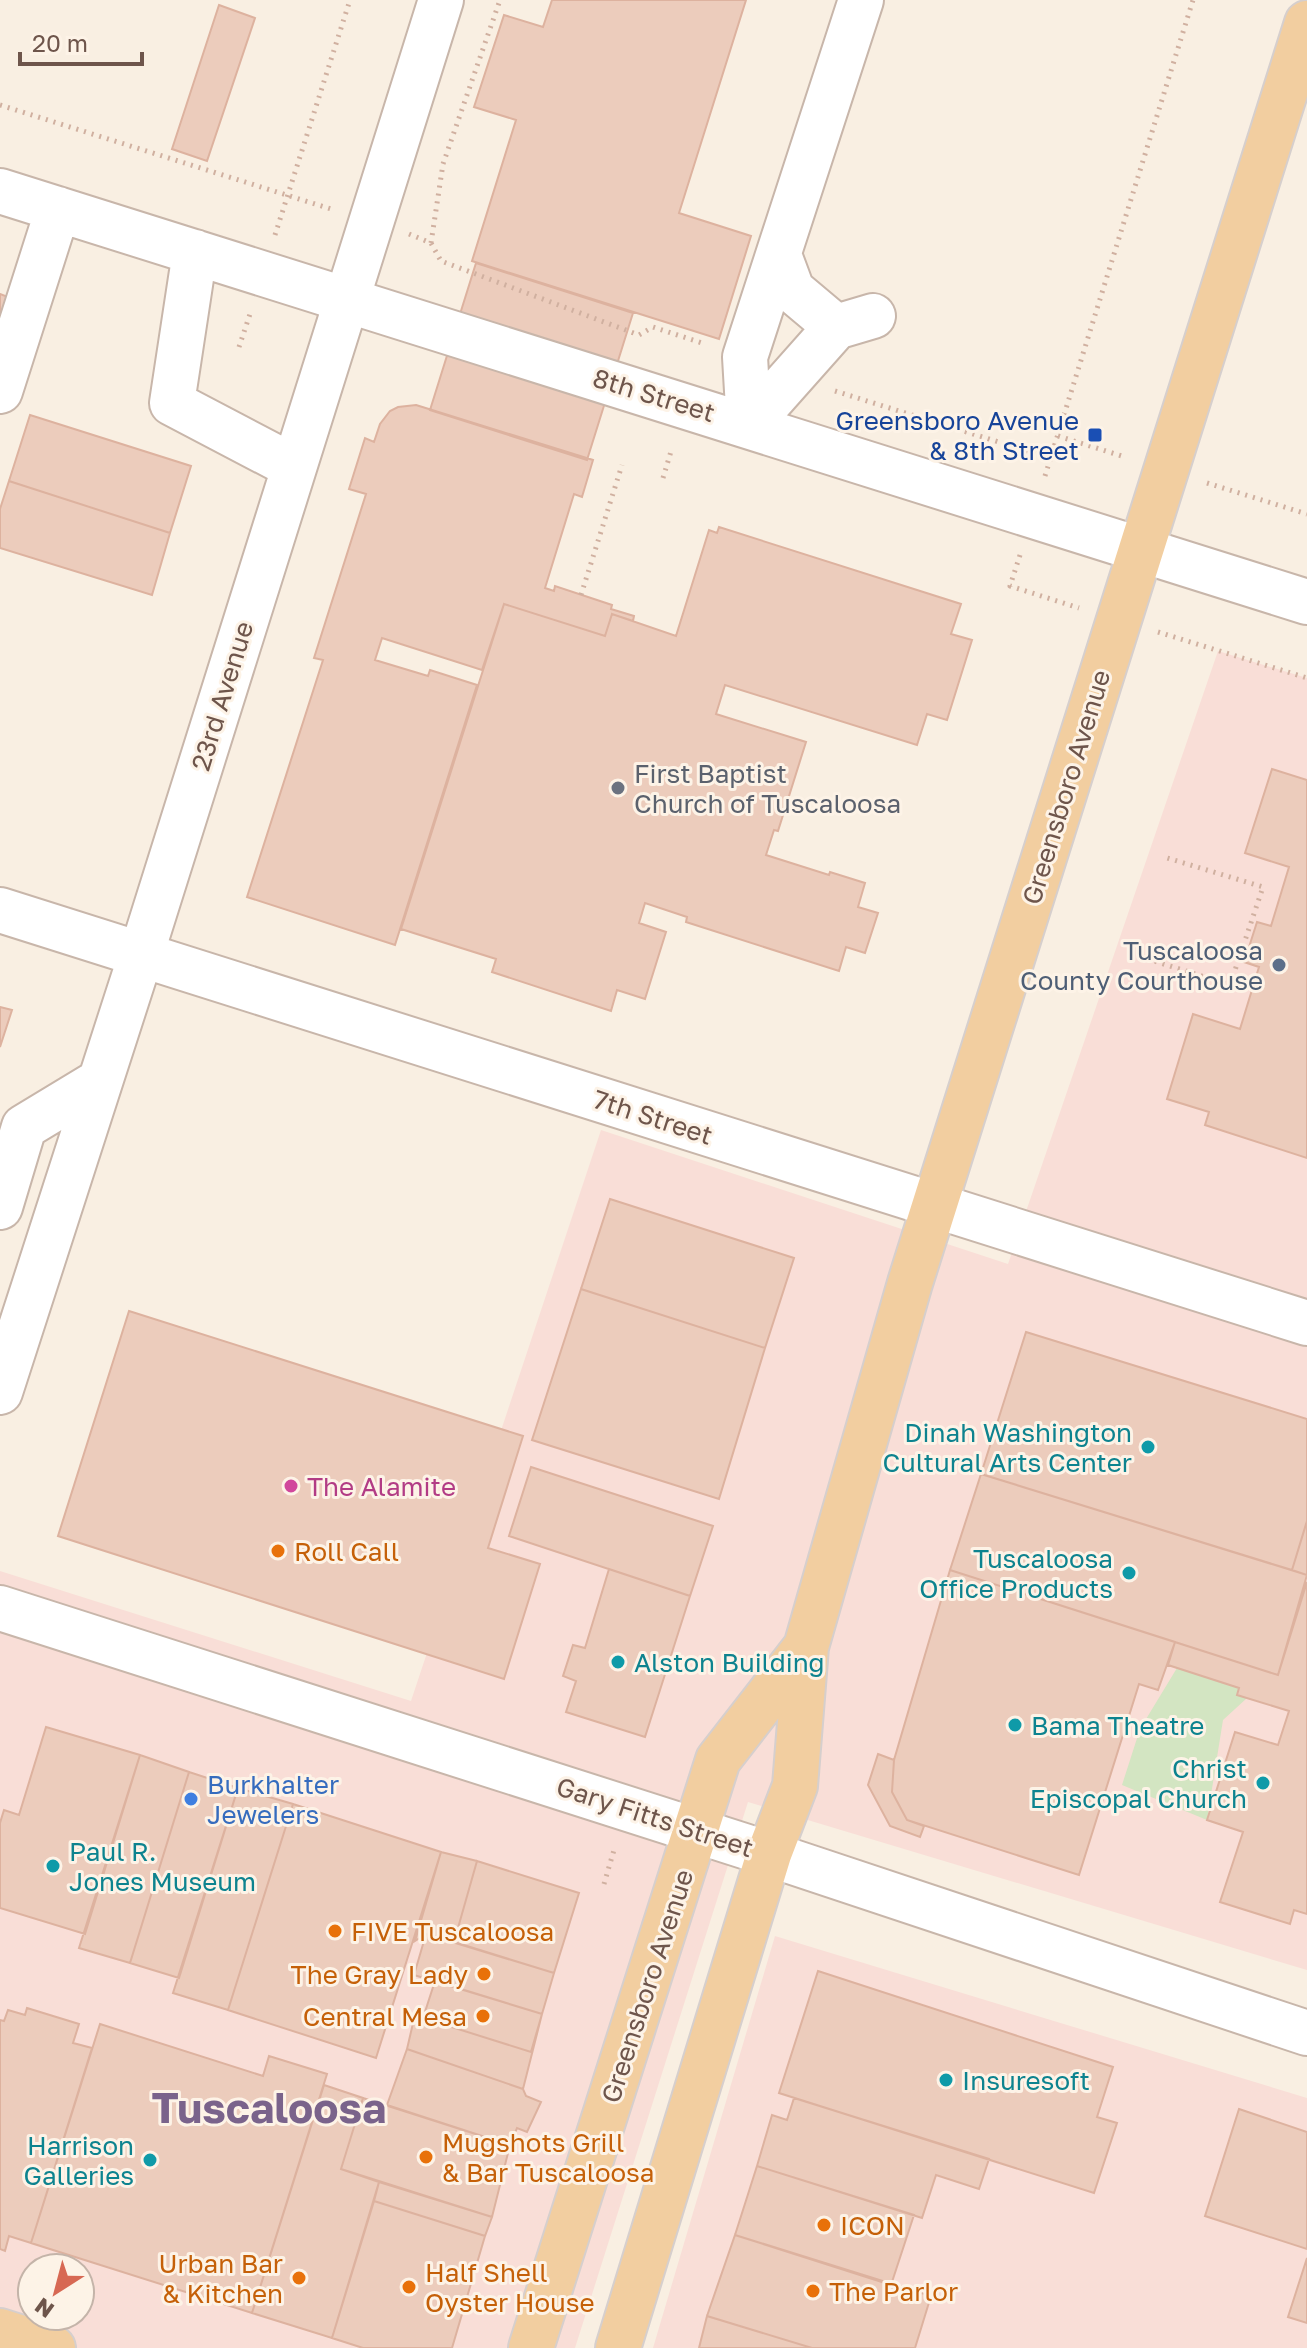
<svg xmlns="http://www.w3.org/2000/svg" width="1307" height="2348" font-family="'Golos Text',sans-serif">
<style>
.commercial{fill:#f9ded7;fill-rule:evenodd}
.green{fill:#d3e5c2}
.building{fill:#ecccbc;stroke:#ddb29f;stroke-width:2}
.lines{fill:none;stroke-linecap:round;stroke-linejoin:round}
.minor-casing{stroke:#c8b6aa;stroke-width:48}
.major-casing{stroke:#d6cfcd;stroke-width:48}
.path{stroke:#d0b0a0;stroke-width:5;stroke-dasharray:2 6;stroke-linecap:butt}
.minor{stroke:#fff;stroke-width:44}
.major{stroke:#f2cea0;stroke-width:44}
.transit-dot{fill:#1a4fb4;stroke:#fdf3e7;stroke-width:3}
.worship-dot{fill:#6b7280;stroke:#fdf3e7;stroke-width:3}
.service-dot{fill:#5c6f8a;stroke:#fdf3e7;stroke-width:3}
.culture-dot{fill:#0f9aa8;stroke:#fdf3e7;stroke-width:3}
.hotel-dot{fill:#d1479c;stroke:#fdf3e7;stroke-width:3}
.food-dot{fill:#e8710a;stroke:#fdf3e7;stroke-width:3}
.shop-dot{fill:#3f7fe0;stroke:#fdf3e7;stroke-width:3}
.labels{text-anchor:middle;dominant-baseline:central;stroke-width:6;stroke-linejoin:round;paint-order:stroke}
.street-label{font-size:26px;fill:#6e554b;stroke:#fdf3e7}
.transit-label{font-size:26px;fill:#164399;stroke:#fdf3e7;text-anchor:end}
.worship-label{font-size:26px;fill:#5b616d;stroke:#fdf3e7;text-anchor:start}
.service-label{font-size:26px;fill:#4e5e75;stroke:#fdf3e7;text-anchor:end}
.culture-label{font-size:26px;fill:#0d838f;stroke:#fdf3e7;text-anchor:end}
.hotel-label{font-size:26px;fill:#b23c85;stroke:#fdf3e7;text-anchor:start}
.food-label{font-size:26px;fill:#c56008;stroke:#fdf3e7;text-anchor:start}
.shop-label{font-size:26px;fill:#366cbe;stroke:#fdf3e7;text-anchor:start}
.town-label{font-size:42px;font-weight:bold;fill:#7a638b;stroke:#fdf3e7}
</style>
<rect width="100%" height="100%" fill="#f9efe2"/>
<path class="commercial" d="M1218 651 1307 678V1970L748 1802 575 2348H0V1571L411 1701 601 1130 1008 1264ZM32 2268H80V2316H32Z
M775 1936 1307 2098V2348H653Z"/>
<path class="green" d="M1177 1668 1239 1688 1247 1698 1223 1720 1207 1820 1122 1785 1140 1729Z"/>
<path class="building" d="M552 0H746L679 213 751 236 719 339 472 261 516 120 474 107 504 15 543 27Z
M219 5 255 18 207 161 172 149Z
M476 263 633 313 587 460 430 410Z
M0 294 8 297 0 322Z
M416 405 593 460 582 497 574 494 545 588 554 591 555 586 612 605 611 609 634 616 633 621 612 614 605 636 504 604 482 670 382 638 375 660 428 676 430 670 477 685 395 945 247 897 323 660 314 658 366 494 349 489 365 438 374 442 380 424 390 411 398 407Z
M30 415 191 466 170 533 9 481Z
M9 481 170 533 152 595 0 548V509Z
M719 527 961 604 951 634 972 640 947 720 927 714 917 745 725 685 716 714 806 742 778 831 774 830 766 855 829 875 830 872 865 883 858 907 878 913 865 953 846 947 839 971 686 922 687 917 645 903 639 923 666 932 645 999 617 990 611 1011 492 972 496 959 401 929 504 604 605 636 612 614 676 636 709 530 717 533Z
M1272 769 1307 780V1158L1205 1125 1209 1112 1167 1099 1193 1014 1240 1029 1259 967 1244 962 1250 944 1257 922 1271 926 1289 867 1245 853Z
M0 1007 12 1010 0 1047Z
M610 1199 794 1258 765 1348 581 1289Z
M581 1289 765 1348 719 1499 532 1440Z
M129 1311 523 1436 488 1548 540 1564 504 1679 58 1536Z
M1026 1332 1307 1419V1521L1292 1570 981 1474Z
M531 1467 713 1526 690 1596 509 1536Z
M981 1474 1307 1575 1278 1675 950 1570Z
M1306 1524H1307V1575L1292 1570Z
M609 1569 690 1596 645 1737 566 1712 576 1681 563 1676 573 1645 585 1648Z
M950 1570 1175 1642 1158 1690 1139 1684 1079 1875 907 1820 892 1792 894 1760Z
M1307 1582V1914L1294 1910 1290 1924 1220 1902 1243 1832 1207 1820 1235 1732 1278 1745 1289 1711 1237 1695 1239 1688 1168 1665 1175 1642 1278 1675Z
M46 1727 140 1755 85 1934 0 1908V1823L4 1810 19 1815Z
M878 1754 894 1760 892 1792 907 1820 924 1826 920 1837 890 1826 868 1785Z
M140 1755 189 1772 130 1963 79 1948Z
M189 1772 238 1788 179 1978 130 1963Z
M238 1788 293 1804 228 2010 173 1993Z
M293 1804 441 1852 376 2058 228 2010Z
M441 1852 477 1861 454 1942 426 1934 415 1941Z
M477 1861 579 1893 554 1973 454 1942Z
M426 1934 554 1973 542 2014 414 1975Z
M818 1971 1113 2067 1097 2117 1117 2123 1094 2193 779 2093Z
M435 1981 542 2014 523 2089 407 2049 414 2019 423 2018Z
M435 1981 542 2014 531 2052 423 2018Z
M27 2008 79 2024 73 2043 92 2048 31 2243 9 2236 5 2251 0 2249V2020L4 2021 8 2010 25 2015Z
M100 2024 263 2076 269 2056 327 2074 252 2313 31 2243Z
M407 2049 523 2089 526 2096 541 2102 527 2132 517 2128 510 2145 387 2105Z
M324 2085 363 2098 341 2169 379 2182 332 2338 252 2313Z
M363 2098 510 2145 492 2217 341 2169Z
M794 2098 989 2159 979 2189 936 2175 922 2218 757 2166 772 2115 787 2120Z
M1239 2109 1307 2132V2249L1205 2216Z
M757 2166 914 2215 891 2285 735 2235Z
M379 2182 492 2217 485 2236 374 2201Z
M374 2201 485 2236 452 2348H363L332 2338Z
M735 2235 931 2296 915 2348H812L707 2316Z
M1307 2258V2323L1288 2317Z
M707 2316 812 2348H699Z"/>
<g class="lines">
<defs>
<path id="minor" d="M0 191 1307 602
M195 252 172 403 294 467
M779 255 792 290 836 327
M0 391 58 209
M749 425 745 357 861 0
M749 425 836 327 873 316
M0 910 1307 1323
M0 1207 24 1127 100 1081
M0 1392 141 955 441 0
M0 1608 769 1854 1307 2033"/>
<path id="major" d="M0 2331 53 2348
M531 2348 718 1760 806 1647
M618 2348 769 1854 795 1786 806 1647 910 1283 1307 23"/>
</defs>
<use href="#minor" class="minor-casing"/>
<use href="#major" class="major-casing"/>
<path class="path" d="M0 105 331 209
M409 234 431 243 441 261 639 335 653 327 705 344
M275 235 350 0
M431 243 443 164 500 0
M239 347 250 314
M835 391 1050 458
M1058 436 1125 457
M1045 476 1193 0
M663 478 672 448
M1207 483 1307 514
M1020 555 1010 586 1079 608
M581 595 622 465
M1158 632 1307 678
M1132 954 1230 985 1263 887 1164 857
M604 1884 614 1850"/>
<use href="#minor" class="minor"/>
<use href="#major" class="major"/>
</g>
<rect class="transit-dot" x="1087" y="427" width="16" height="16" rx="4"/>
<circle class="worship-dot" cx="618" cy="788" r="8"/>
<circle class="service-dot" cx="1279" cy="965" r="8"/>
<g class="culture-dot">
<circle cx="1148" cy="1447" r="8"/>
<circle cx="1129" cy="1573" r="8"/>
<circle cx="618" cy="1662" r="8"/>
<circle cx="1015" cy="1725" r="8"/>
<circle cx="1263" cy="1783" r="8"/>
<circle cx="53" cy="1866" r="8"/>
<circle cx="946" cy="2080" r="8"/>
<circle cx="150" cy="2160" r="8"/>
</g>
<circle class="hotel-dot" cx="291" cy="1486" r="8"/>
<g class="food-dot">
<circle cx="278" cy="1551" r="8"/>
<circle cx="335" cy="1931" r="8"/>
<circle cx="484" cy="1974" r="8"/>
<circle cx="483" cy="2016" r="8"/>
<circle cx="426" cy="2157" r="8"/>
<circle cx="824" cy="2225" r="8"/>
<circle cx="299" cy="2278" r="8"/>
<circle cx="409" cy="2287" r="8"/>
<circle cx="813" cy="2291" r="8"/>
</g>
<circle class="shop-dot" cx="191" cy="1799" r="8"/>
<g class="labels">
<g class="street-label">
<text transform="translate(654 395) rotate(17)">8th Street</text>
<text transform="translate(222 696) rotate(-73)">23rd Avenue</text>
<text transform="translate(1066 787) rotate(-73)">Greensboro Avenue</text>
<text transform="translate(653 1117) rotate(18)">7th Street</text>
<text transform="translate(655 1817) rotate(18)">Gary Fitts Street</text>
<text transform="translate(647 1986) rotate(-72)">Greensboro Avenue</text>
</g>
<g class="transit-label">
<text x="1079" y="420">Greensboro Avenue<tspan x="1079" dy="30">&amp; 8th Street</tspan></text>
</g>
<g class="worship-label">
<text x="634" y="773">First Baptist<tspan x="634" dy="30">Church of Tuscaloosa</tspan></text>
</g>
<g class="service-label">
<text x="1263" y="950">Tuscaloosa<tspan x="1263" dy="30">County Courthouse</tspan></text>
</g>
<g class="culture-label">
<text x="1132" y="1432">Dinah Washington<tspan x="1132" dy="30">Cultural Arts Center</tspan></text>
<text x="1113" y="1558">Tuscaloosa<tspan x="1113" dy="30">Office Products</tspan></text>
<text x="634" y="1662" text-anchor="start">Alston Building</text>
<text x="1031" y="1725" text-anchor="start">Bama Theatre</text>
<text x="1247" y="1768">Christ<tspan x="1247" dy="30">Episcopal Church</tspan></text>
<text x="69" y="1851" text-anchor="start">Paul R.<tspan x="69" dy="30">Jones Museum</tspan></text>
<text x="962" y="2080" text-anchor="start">Insuresoft</text>
<text x="134" y="2145">Harrison<tspan x="134" dy="30">Galleries</tspan></text>
</g>
<g class="hotel-label">
<text x="307" y="1486">The Alamite</text>
</g>
<g class="food-label">
<text x="294" y="1551">Roll Call</text>
<text x="351" y="1931">FIVE Tuscaloosa</text>
<text x="468" y="1974" text-anchor="end">The Gray Lady</text>
<text x="467" y="2016" text-anchor="end">Central Mesa</text>
<text x="442" y="2142">Mugshots Grill<tspan x="442" dy="30">&amp; Bar Tuscaloosa</tspan></text>
<text x="840" y="2225">ICON</text>
<text x="283" y="2263" text-anchor="end">Urban Bar<tspan x="283" dy="30">&amp; Kitchen</tspan></text>
<text x="425" y="2272">Half Shell<tspan x="425" dy="30">Oyster House</tspan></text>
<text x="829" y="2291">The Parlor</text>
</g>
<g class="shop-label">
<text x="207" y="1784">Burkhalter<tspan x="207" dy="30">Jewelers</tspan></text>
</g>
<g class="town-label">
<text x="269" y="2107">Tuscaloosa</text>
</g>
</g>
<g transform="translate(56 2292) rotate(216)"><circle r="38" fill="#fdf3e7" stroke="#c4b4a9" stroke-width="2"/>
<path d="M0-6L14 30L0 20L-14 30Z" fill="#d76853"/>
<text y="-12" font-size="22" font-weight="bold" text-anchor="middle" fill="#6e554b">N</text>
</g>
<path d="M20 52v12h122v-12" fill="none" stroke="#6e554b" stroke-width="4"/>
<text x="32" y="52" font-size="24" fill="#6e554b" stroke="#fdf3e7" stroke-width="6" paint-order="stroke">20 m</text>
</svg>
